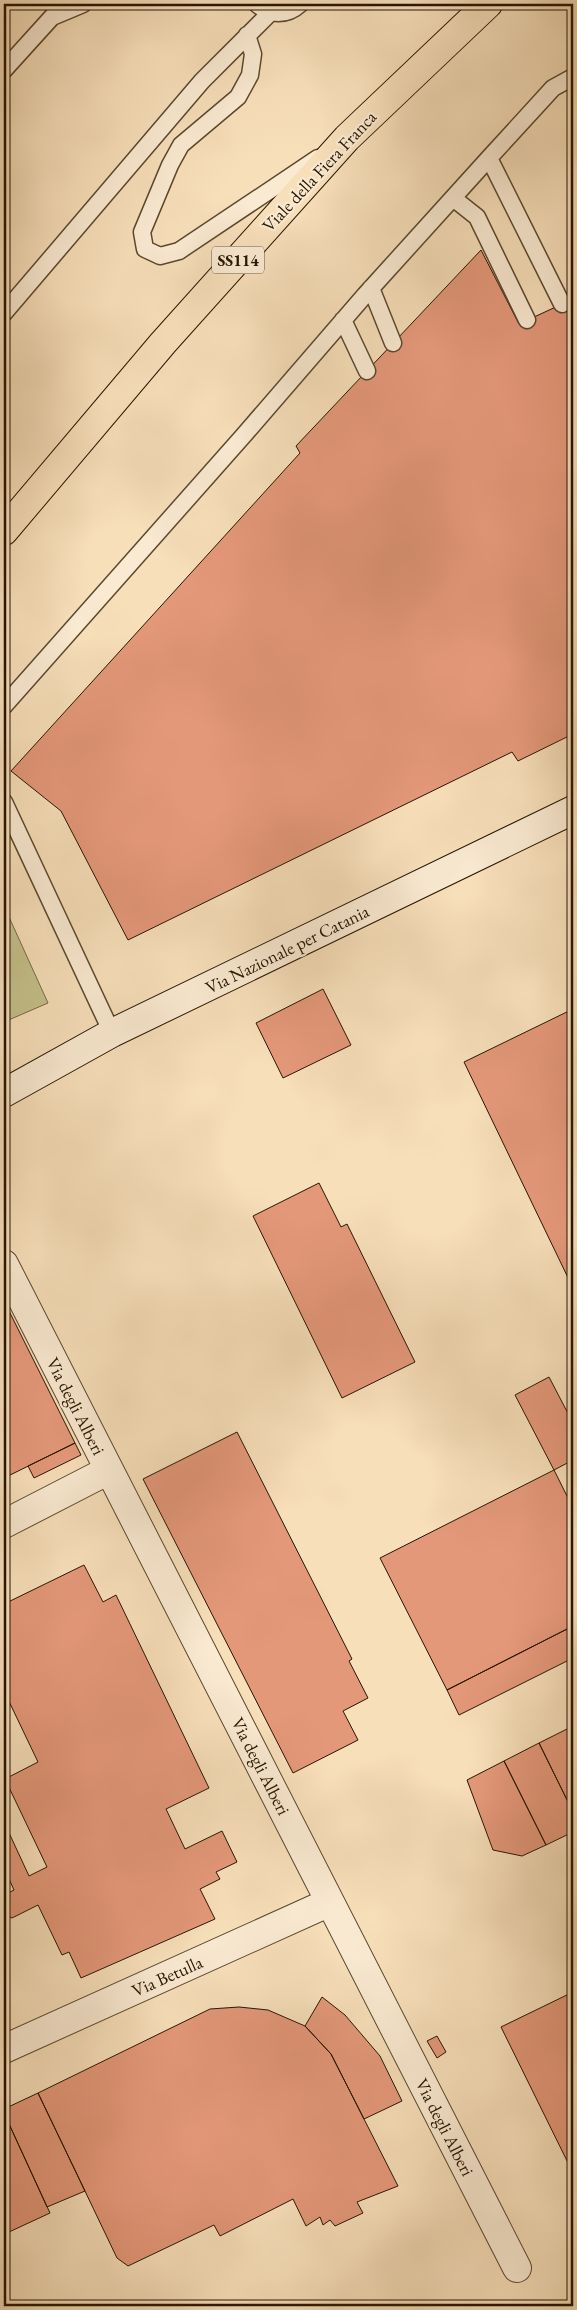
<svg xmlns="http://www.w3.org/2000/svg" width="577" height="2310" font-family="'EB Garamond',serif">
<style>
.green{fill:#c4c08a;stroke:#766a45}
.building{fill:#e4987a;stroke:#271500}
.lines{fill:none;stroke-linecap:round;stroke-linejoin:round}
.lane-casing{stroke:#5b482e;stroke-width:19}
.street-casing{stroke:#5b482e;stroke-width:30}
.secondary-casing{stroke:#271500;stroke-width:30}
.primary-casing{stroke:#271500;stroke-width:30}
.lane{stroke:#faead2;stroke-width:16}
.street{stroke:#faead2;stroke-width:28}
.secondary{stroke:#faead2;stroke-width:28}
.primary{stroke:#f7dfba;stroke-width:28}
.labels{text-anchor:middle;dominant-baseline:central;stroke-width:4.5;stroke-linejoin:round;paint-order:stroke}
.shield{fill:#faead2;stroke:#66553f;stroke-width:1}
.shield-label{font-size:16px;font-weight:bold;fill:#271500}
.street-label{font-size:18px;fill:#271500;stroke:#faead2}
</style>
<rect width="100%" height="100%" fill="#f7dfba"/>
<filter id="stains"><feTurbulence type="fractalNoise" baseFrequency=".004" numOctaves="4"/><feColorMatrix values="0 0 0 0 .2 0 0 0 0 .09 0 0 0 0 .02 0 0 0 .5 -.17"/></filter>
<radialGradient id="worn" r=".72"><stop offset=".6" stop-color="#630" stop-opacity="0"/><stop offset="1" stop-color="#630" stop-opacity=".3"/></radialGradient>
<path class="green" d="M4 906 48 1003 4 1022Z"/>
<path class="building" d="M481 250 519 324 573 299V734L518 761 512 752 128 940 61 811 11 771 300 453 296 446Z
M323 989 351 1045 283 1078 256 1023Z
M573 1009V1285L572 1286 464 1062Z
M319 1183 341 1227 347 1224 415 1362 342 1398 253 1216Z
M4 1301 75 1443 4 1478Z
M549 1377 573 1423V1460L554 1470 515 1395Z
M237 1432 352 1659 349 1661 368 1698 343 1711 358 1740 293 1773 143 1479Z
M75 1443 81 1455 34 1478 28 1466Z
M554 1470 573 1508V1626L447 1690 380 1558Z
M84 1565 103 1602 116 1595 209 1788 166 1809 185 1849 222 1831 237 1862 216 1872 220 1879 200 1889 215 1919 81 1978 69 1952 62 1955 38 1905 12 1918 4 1914V1889L10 1892 14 1890 4 1868V1822L29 1876 47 1867 5 1779 38 1762 4 1691V1604Z
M573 1626V1658L459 1715 447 1690Z
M573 1726V1812L539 1743Z
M539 1743 573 1812V1832L546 1845 504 1761Z
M504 1761 546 1845 522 1856 493 1850 467 1780Z
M573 1992V2173L501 2027Z
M322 1997 345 2015 380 2056 402 2101 364 2119 331 2054 305 2026Z
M239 2007 268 2010 305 2026 331 2054 398 2186 357 2202 363 2213 335 2226 330 2220 323 2225 320 2217 306 2226 293 2199 220 2236 214 2225 128 2266 117 2258 38 2093 210 2009Z
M437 2036 446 2052 437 2058 427 2041Z
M38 2093 85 2191 47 2207 4 2113V2109Z
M4 2113 50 2213 9 2232 7 2226 4 2227Z"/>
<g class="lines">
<defs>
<path id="lane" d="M257 4C270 16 287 16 300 4
M247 35 253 54 250 75 238 97 181 145 170 165 142 232 145 249 160 256 179 251 318 158
M4 70 52 17 83 4
M489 158 562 304
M453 198 477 217 527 320
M371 288 393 343
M4 313 202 81 271 12
M343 320 367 371
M4 706 244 435 365 295 489 158 553 88 573 77
M4 802 112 1033"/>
<path id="street" d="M4 1264 517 2268
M4 1524 109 1470
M4 2049 330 1902"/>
<path id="secondary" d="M4 1093 112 1033 573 810"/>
<path id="primary" d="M4 531 163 343 347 138 488 4"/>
</defs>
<use href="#lane" class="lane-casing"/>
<use href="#street" class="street-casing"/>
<use href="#secondary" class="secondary-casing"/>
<use href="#primary" class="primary-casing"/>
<use href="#lane" class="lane"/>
<use href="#street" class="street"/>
<use href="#secondary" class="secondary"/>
<use href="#primary" class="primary"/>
</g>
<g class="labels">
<rect class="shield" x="212" y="246.5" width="52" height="27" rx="4"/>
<g class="shield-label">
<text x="238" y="260">SS114</text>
</g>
<g class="street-label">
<text transform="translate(319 171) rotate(-47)">Viale della Fiera Franca</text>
<text transform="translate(287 949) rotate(-26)">Via Nazionale per Catania</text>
<text transform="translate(76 1406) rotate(63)">Via degli Alberi</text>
<text transform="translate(261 1766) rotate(63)">Via degli Alberi</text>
<text transform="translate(167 1976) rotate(-24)">Via Betulla</text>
<text transform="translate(445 2127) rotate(63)">Via degli Alberi</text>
</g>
</g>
<rect width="577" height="2310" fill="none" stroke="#f7dfba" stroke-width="20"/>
<rect x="5" y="5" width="567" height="2300" fill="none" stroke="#271500" stroke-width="2.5"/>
<rect x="10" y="10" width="557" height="2290" fill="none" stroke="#271500"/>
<rect width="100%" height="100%" filter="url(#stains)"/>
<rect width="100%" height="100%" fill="url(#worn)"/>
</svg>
